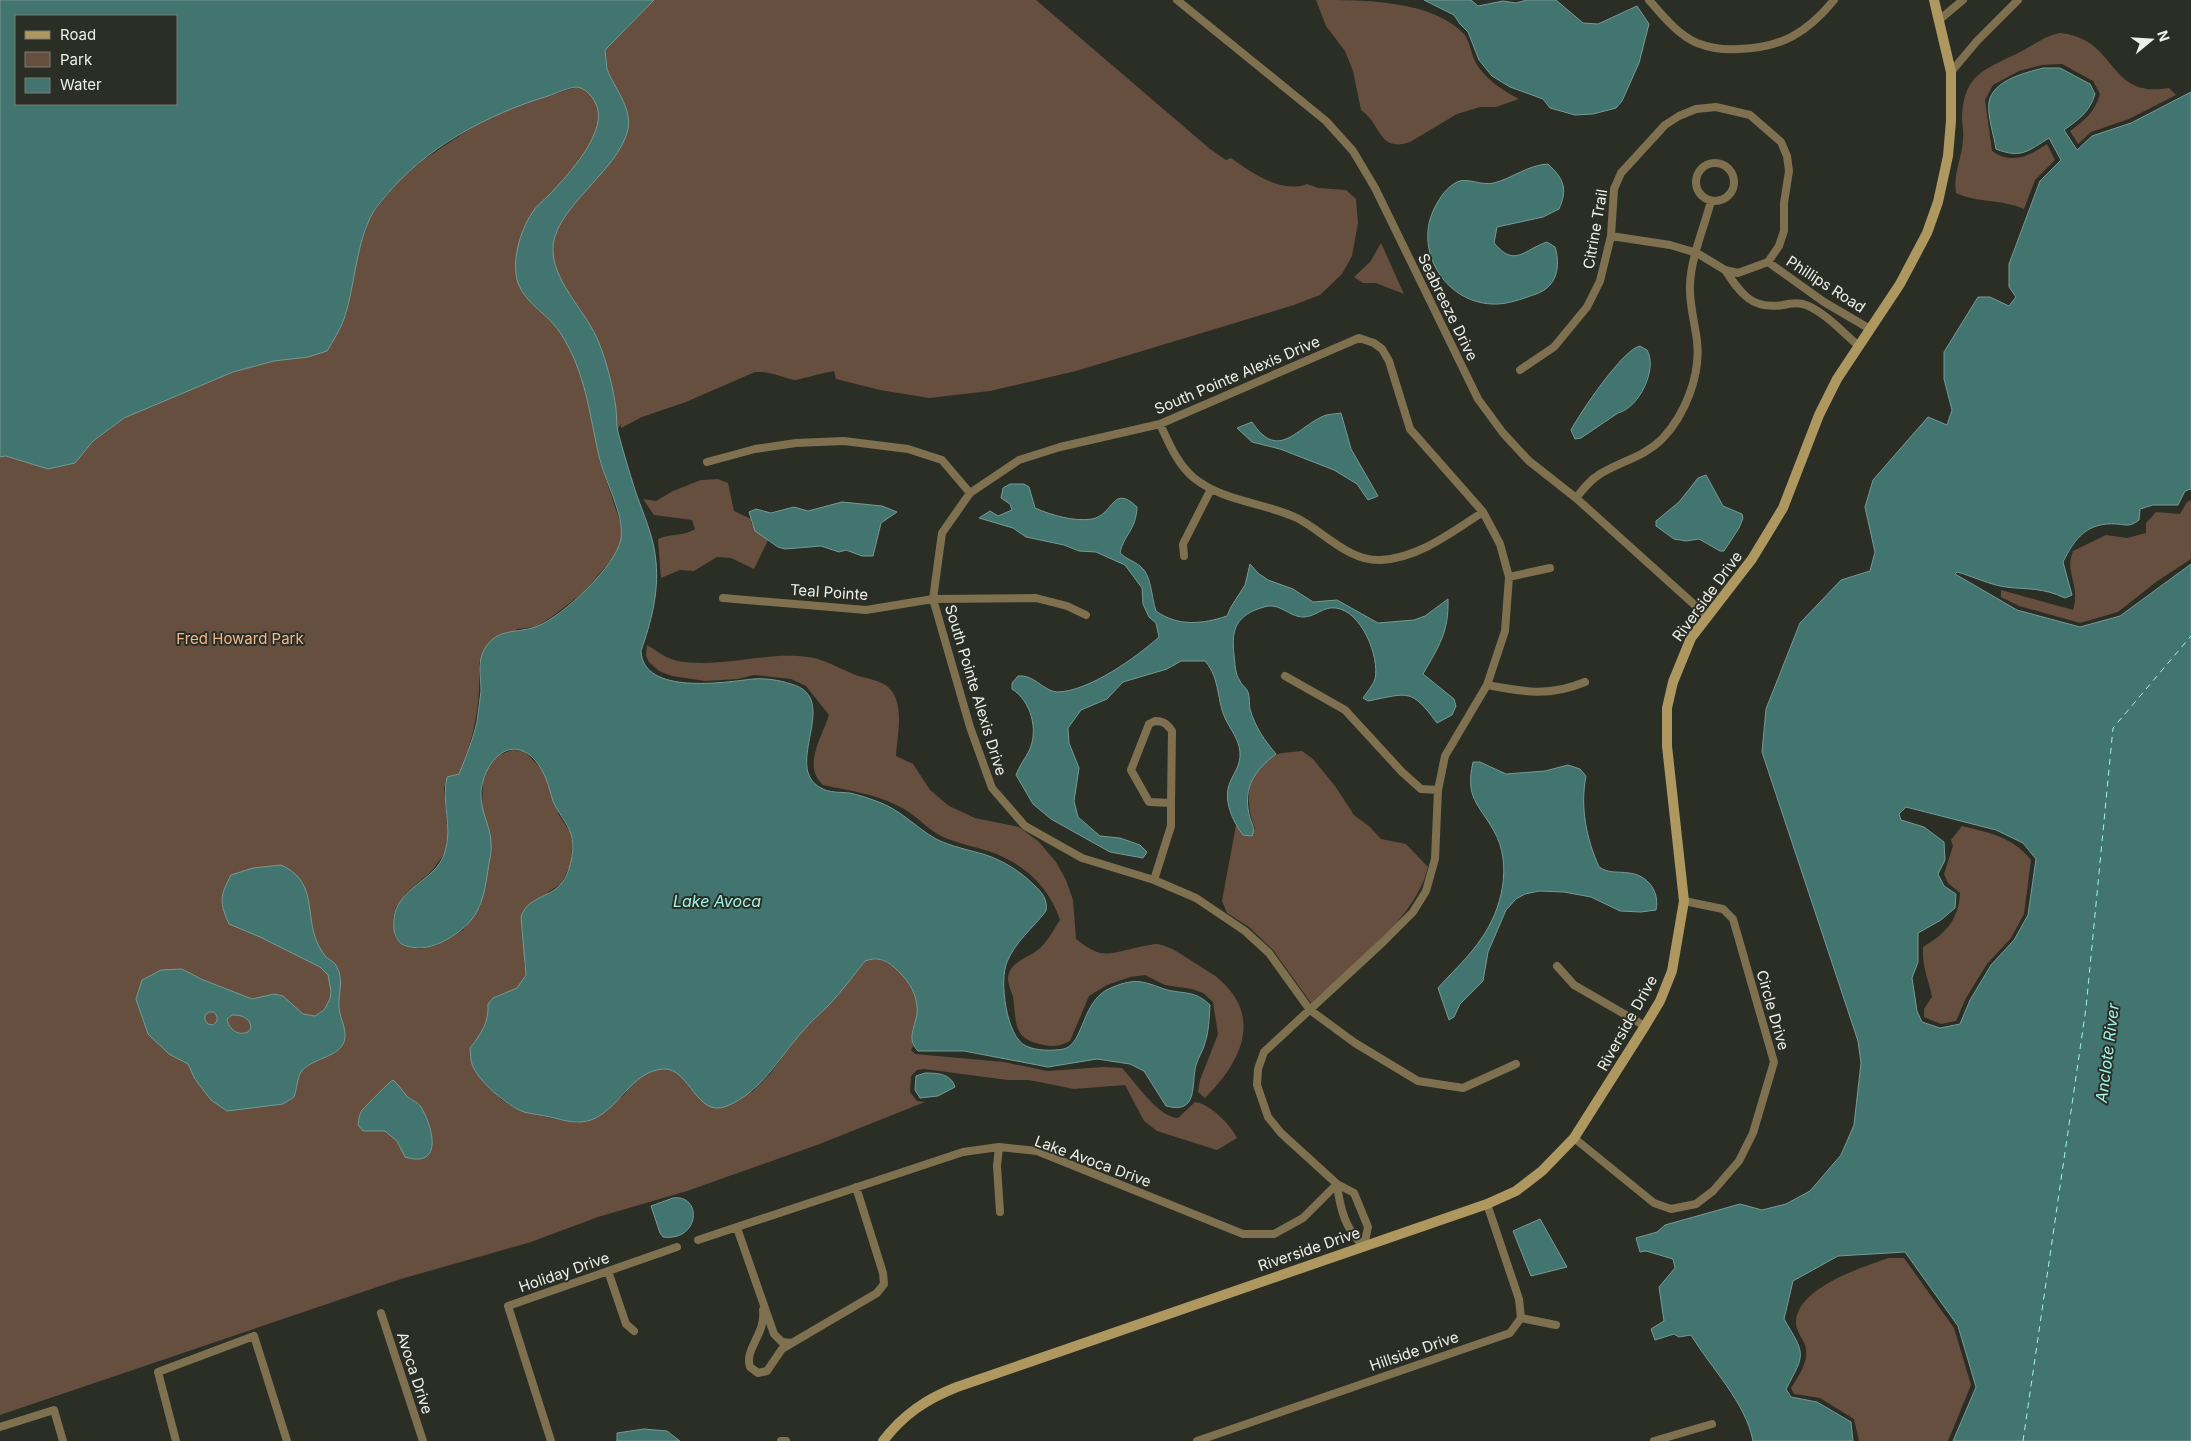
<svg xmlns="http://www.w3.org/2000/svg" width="2191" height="1441" font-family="Inter,sans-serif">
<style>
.green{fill:#664f3e}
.water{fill:#42756f;stroke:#769a94;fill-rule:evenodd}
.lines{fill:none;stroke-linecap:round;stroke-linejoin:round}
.ferry{stroke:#9ef6eb;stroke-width:1;stroke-dasharray:6 5;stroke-linecap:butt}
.street{stroke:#7f714f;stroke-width:8}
.secondary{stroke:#ae9860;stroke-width:10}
.labels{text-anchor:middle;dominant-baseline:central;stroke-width:4;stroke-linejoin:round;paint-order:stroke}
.street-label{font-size:15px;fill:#eef0ea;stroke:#2b2e25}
.park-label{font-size:15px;fill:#f2b88f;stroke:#2b2e25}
.water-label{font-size:16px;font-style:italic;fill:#9ef6eb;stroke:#2b2e25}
</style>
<rect width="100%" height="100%" fill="#2b2e25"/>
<path class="green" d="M654 0H1036L1210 149 1226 160 1231 158C1250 172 1282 194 1307 184L1318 188 1346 190 1356 199 1357 212 1358 223 1352 256 1342 274 1320 295 1294 305 1076 371 990 391 929 398 880 390 836 379 834 371C826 372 798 380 795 380 780 377 770 371 755 372L686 402 642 417 621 428V424L599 458 621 525 622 537 617 553 585 591 553 616 536 627 517 629 479 662C481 704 475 735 459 774L447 777 444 788 448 837 445 853 431 872 406 893 396 907 393 919 395 937 404 946 420 949 437 945 463 930 480 907 491 853 482 809 483 777 488 765 497 756 512 750 524 751 544 771 559 815 572 835V845L571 863 561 884 548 892 524 962 526 975 517 988 493 998 488 1004C489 1023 481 1034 470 1048 478 1063 485 1080 495 1093 511 1114 553 1118 577 1123L623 1096 634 1081 654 1070 666 1069 752 1092 770 1074 801 1032 829 1005 865 961C890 951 918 984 918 1008 918 1022 910 1032 913 1046L911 1050 915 1054 1004 1062 1047 1071 1104 1067 1122 1068C1136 1083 1158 1117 1178 1118L1195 1102C1209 1103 1231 1125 1237 1138L1217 1150 1157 1131 1144 1121 1125 1085 1074 1089 1029 1080H1008L924 1069 917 1070 911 1076 910 1092 917 1101 925 1102 817 1145 687 1191 598 1217 531 1242 401 1279 0 1415V457L6 456 48 469 75 463 93 441 124 418 233 372 274 361 308 357 344 321 359 249 371 215 399 180 423 160 471 128 516 105 574 88 605 50Z
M1316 0C1365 0 1433 0 1465 35 1470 43 1471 54 1476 63 1485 79 1503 91 1519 99L1496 107H1480L1457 114 1410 142C1378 153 1381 123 1361 110L1353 71 1345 51 1326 26Z
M2060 33C2119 39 2106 99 2169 88L2176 95 2129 119 2091 132 2078 144 2070 131C2085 120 2095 112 2100 94L2093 81 2062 64 2042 65 2019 71 1993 85 1985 100 1992 151C2012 165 2029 156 2047 144L2055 160 2035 180 2024 209C2002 199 1977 203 1956 193 1953 173 1962 158 1963 140 1964 132 1962 124 1962 117 1964 71 1988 69 2022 51 2035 44 2045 36 2060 33Z
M1381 243 1404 294 1376 283H1363L1354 277 1370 262Z
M718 479 728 483 734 511 751 519V523L768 540 754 569 731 558 717 557 694 571 680 570 661 578 658 539C671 533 683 537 695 529L692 520 654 515 643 499 656 501 673 491 701 480Z
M2191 500V559L2156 582 2118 612 2080 623 2019 606 2001 597V590L2073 610C2081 585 2064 573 2073 551L2106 535 2127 538 2146 533V523L2156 512 2180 514 2187 502Z
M647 645C657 651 667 659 678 661 717 668 758 654 797 656 821 657 830 664 851 673 861 678 878 679 887 686 906 702 897 735 896 756L913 764 930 790 949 806 975 818 1019 827 1039 842 1056 862 1066 880 1073 900 1076 939C1102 960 1108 954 1139 947 1145 946 1152 944 1158 944 1173 947 1185 957 1198 965 1205 970 1214 974 1220 980 1264 1019 1239 1064 1205 1098L1198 1092 1200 1080 1218 1034 1213 1002 1203 993 1192 989 1165 985 1145 975 1130 977 1107 985 1089 996 1070 1041C1061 1046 1053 1047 1044 1045 1012 1039 1017 1024 1013 997 1011 989 1005 980 1010 971 1016 959 1031 957 1040 948 1048 941 1054 929 1060 920 1049 886 1022 862 988 851 972 846 956 843 941 836 927 829 917 816 904 809 878 794 851 791 823 785 802 766 822 737 829 715L806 686 791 679 754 675 738 679 705 681 672 676 659 671 649 662 646 656Z
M1302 751 1313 759 1335 786 1354 815 1370 827 1381 839 1406 844 1428 867C1416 919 1350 967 1311 1003L1273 950 1249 927 1227 913 1222 901 1236 825 1255 829C1244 801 1246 770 1275 755 1283 752 1294 752 1302 751Z
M1962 826C1990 833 2013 837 2031 860L2024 914 2011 938 1987 964 1966 998 1956 1021 1941 1024 1924 1017V1009L1932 997C1928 977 1922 968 1923 947 1945 934 1959 920 1960 893L1948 883 1944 874 1953 846 1951 840Z
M1889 1258H1904L1954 1328 1971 1385 1948 1441H1859L1854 1419 1820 1398 1794 1394 1791 1388C1798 1377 1808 1363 1806 1349 1805 1340 1797 1334 1796 1324 1794 1289 1862 1267 1889 1258Z"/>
<path class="water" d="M0 0H654L605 50C606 56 606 63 607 69 614 88 632 107 628 129 619 172 549 210 553 253 556 286 587 312 599 343 607 363 613 387 616 409 617 417 616 424 618 432 623 451 629 471 635 490 643 514 654 536 656 562 659 593 651 622 641 651 643 696 726 682 753 679 765 678 779 680 791 684 843 698 781 767 821 788 829 793 841 792 850 793 859 795 868 798 876 801 900 809 915 827 936 839 952 847 970 850 986 855 1004 861 1021 872 1034 885 1042 892 1048 900 1046 911 1033 928 1015 942 1007 962 999 980 1006 1037 1026 1046 1036 1051 1053 1051 1064 1049 1085 1043 1081 998 1113 987 1136 978 1142 981 1164 989 1184 995 1193 989 1210 1005 1209 1018 1209 1031 1205 1043 1203 1051 1198 1058 1196 1065 1191 1084 1199 1115 1166 1106L1144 1071 1130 1064 1097 1059 1048 1067 964 1051H918C904 1037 919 1023 917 1007 916 990 906 978 894 967 885 959 876 957 865 961 853 976 842 991 829 1005 820 1014 810 1022 802 1032 778 1059 762 1091 727 1106 696 1119 690 1067 663 1069 630 1072 620 1109 591 1120 576 1125 564 1120 550 1117 541 1115 532 1114 524 1112 507 1106 477 1080 472 1064 470 1059 471 1053 470 1048 481 1034 489 1023 488 1004L493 998 517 988 526 975 521 917C527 897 549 898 561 884 570 874 576 847 571 834 567 822 558 813 553 801 548 785 546 773 535 760 509 732 483 764 481 792 480 812 491 827 491 843 492 852 489 861 488 870 483 904 478 922 446 940 433 947 421 950 406 946 399 944 395 937 394 930 389 887 435 885 445 852 453 827 441 801 447 777L459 774C466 757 473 739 477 722 478 712 480 701 481 691 481 674 476 659 488 644 500 628 522 633 538 626 564 615 616 566 621 539 625 516 604 479 599 456 589 413 586 373 561 334 550 315 526 305 518 283 511 262 520 231 532 213 536 206 543 201 549 195 567 176 611 130 595 102 592 96 585 88 577 87 570 87 556 93 548 96 488 114 424 148 384 198 379 204 373 211 370 218 355 250 355 286 344 319 340 330 333 341 327 351L308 357 274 361 233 372 124 418 93 441 75 463 48 469 6 456 0 457ZM16 16H176V104H16Z
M1424 0H1471L1478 6 1503 1 1516 3 1527 0H1556L1583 23 1598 24 1637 6 1649 24 1639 63 1622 101 1616 108 1593 114 1575 115 1550 108 1543 99 1510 87 1492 76 1479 60 1468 32 1460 24 1454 15Z
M2043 68H2060L2090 84 2095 94C2090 112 2078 120 2064 130L2077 150 2092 136 2131 123 2191 92V489L2185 491 2178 505H2153L2140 509 2139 520C2130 527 2127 525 2117 524 2087 522 2075 538 2063 562L2072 595 2065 598C2041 587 2030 590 2006 587 1990 585 1972 576 1957 572L1955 574 2017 610 2080 627 2120 616 2191 564V1441H1953L1976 1387 1958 1326 1905 1252 1838 1256 1793 1281 1784 1319C1805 1355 1806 1352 1786 1389L1791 1397 1817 1402 1851 1422 1853 1441H1753C1746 1403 1711 1368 1691 1335L1679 1337 1674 1334 1655 1340 1651 1329 1664 1321 1659 1287 1675 1268 1673 1259 1646 1251 1640 1252 1636 1238 1657 1232 1665 1225 1740 1204 1762 1210 1786 1204 1810 1191 1841 1155 1854 1125 1861 1063 1858 1041 1762 752 1766 709 1800 623 1841 580 1870 571 1875 552 1865 507 1873 480 1928 417 1947 425 1952 410 1944 379V352L1978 297H1990L2009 306 2016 297 2009 287V264L2040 181 2061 160 2049 138C2028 151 2021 159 1996 149 1994 135 1987 116 1989 102 1993 80 2025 73 2043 68ZM1906 807 1996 830 2023 843 2036 859 2028 915 2014 940 1991 965 1970 1000 1960 1024 1940 1028 1922 1022 1917 1011 1912 978 1918 962V933L1941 920 1955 908 1956 894 1944 886 1938 874 1945 860 1944 842 1924 827 1901 820 1899 814Z
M1548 164C1564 179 1568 189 1559 209L1543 217 1497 227 1494 243C1515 268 1523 250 1547 242L1555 247C1561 266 1557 287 1536 294 1522 299 1506 305 1492 304 1444 302 1413 249 1435 207 1441 196 1446 188 1457 182 1467 177 1481 186 1494 183 1513 178 1528 165 1548 164Z
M1640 346 1647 350C1658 369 1639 408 1618 413L1581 438 1575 439 1571 430C1580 413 1623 349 1640 346Z
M1341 413 1351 449 1378 496 1368 500 1357 484 1334 470 1280 449 1252 442 1237 428 1252 422C1279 463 1297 426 1326 415 1331 414 1336 414 1341 413Z
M1706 475 1723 506 1742 514 1743 518 1739 528 1724 551H1720L1699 539 1686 541 1674 539 1656 526V521L1679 502 1698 478Z
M1010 484H1024L1029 487 1035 508C1051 515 1074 522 1092 519 1114 515 1112 483 1137 507 1136 531 1124 534 1120 553 1126 559 1134 561 1140 566 1152 575 1151 597 1156 611 1178 627 1203 624 1227 616L1231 607 1245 585 1250 564 1258 573 1268 580 1293 589 1313 602 1337 600 1378 623 1414 620 1425 616 1448 599C1449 632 1439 646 1423 674L1454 699 1456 706 1452 715 1437 723C1411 688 1409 693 1368 701L1363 698C1367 692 1373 685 1375 679 1380 656 1361 611 1336 608 1323 606 1316 617 1303 617 1289 617 1280 602 1264 607 1236 615 1231 629 1234 655 1235 664 1235 674 1240 681 1241 684 1245 687 1247 690 1250 695 1249 703 1250 709 1255 727 1265 741 1276 754 1255 770 1243 787 1249 814 1251 824 1256 827 1252 836L1243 835C1234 823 1225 805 1228 789 1230 778 1239 769 1240 757 1241 743 1233 733 1227 722 1216 702 1221 679 1205 661H1181L1167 669 1123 682 1107 699 1081 710 1068 728 1069 743 1079 768 1074 801 1078 817 1100 836 1120 838 1140 845 1147 852 1143 858 1110 852 1051 819 1033 804 1016 775C1019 766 1025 759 1029 751 1039 730 1031 701 1012 689V683L1018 676C1034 674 1043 691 1057 692 1088 692 1137 657 1159 637L1156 623 1149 617 1143 604 1142 588 1125 565 1096 552 1079 551 1064 545 1026 537 1013 528 979 518 990 511 998 516 1012 510 1010 504 1001 498 1003 488Z
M842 502 882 506 897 512 881 523 873 556H862L846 550 839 552 821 546 785 549 778 547 755 531 749 512 756 509 771 513 794 507 808 511Z
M1473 762H1480L1506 774 1545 771 1568 765 1580 769 1586 776C1580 808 1586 837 1599 867 1610 874 1616 871 1629 873 1648 875 1660 892 1656 910L1641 912 1620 911 1591 897 1564 892 1539 891 1525 894 1516 899 1506 910 1488 952 1483 981 1460 1004 1454 1017 1449 1020 1438 988C1452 972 1469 957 1481 939 1502 910 1513 864 1494 831 1478 803 1465 798 1473 762Z
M281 865C315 880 306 908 315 937 317 943 321 951 326 957 330 960 335 962 337 967 344 980 338 994 339 1008 340 1019 348 1031 344 1042 338 1058 311 1058 301 1072 297 1078 297 1089 294 1097L283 1104 227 1111 211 1100 195 1079 188 1064 169 1054 148 1034 136 999 142 980 161 970 182 969 201 979 252 999 274 994 283 996 303 1014 315 1016 324 1010 330 999 331 991 328 975 320 967 260 937 229 924C219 902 220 896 231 875L253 868ZM209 1012H214L217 1016V1021L213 1025 208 1024 205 1020V1015ZM232 1015C241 1015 250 1017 251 1028L248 1032C238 1036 229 1030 227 1019Z
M925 1073C936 1073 951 1073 955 1087L938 1096 920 1098 915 1090 916 1076Z
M393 1080C399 1085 401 1089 406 1095 410 1100 417 1101 421 1107 433 1127 444 1169 405 1157L397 1141 385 1131H363L358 1125C359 1119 359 1114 363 1109 367 1105 389 1082 393 1080Z
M673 1198C703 1194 700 1242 663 1237L660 1233 651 1206Z
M1540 1219 1567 1267 1531 1276 1513 1231Z
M644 1429 667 1431 680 1441H617V1433Z"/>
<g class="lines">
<path class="ferry" d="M2023 1441 2086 1008 2113 728 2191 636"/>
<path class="street" d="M1177 0 1326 121 1353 151 1375 188 1478 399 1503 433 1529 461 1576 498 1708 617
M1649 0C1663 16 1678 35 1697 43 1710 48 1726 50 1739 49 1781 48 1807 33 1834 0
M1939 20 1963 0
M1951 72 1977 41 2018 0
M1696 182a19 19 0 1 1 38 0a19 19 0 1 1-38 0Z
M1768 262 1824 302 1870 329
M1725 270C1741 294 1752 310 1783 305 1791 303 1799 302 1806 305 1826 313 1843 333 1859 346
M1520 370 1554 347 1587 307 1600 281 1611 236 1614 189 1621 173 1665 125 1679 116 1696 109 1716 107 1750 115 1781 142 1787 156 1789 171 1784 203V231L1779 246 1768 262 1738 273 1725 270 1697 253 1670 245 1611 236
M1160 424C1169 443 1177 464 1194 478 1224 502 1263 502 1297 518 1323 531 1349 562 1381 560 1419 558 1452 532 1483 512
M707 462 755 449 796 443 844 441 908 449 942 460 970 493
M1576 498C1583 489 1590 480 1600 474 1621 461 1644 457 1662 439 1685 415 1701 375 1697 341 1695 323 1689 304 1690 285 1691 257 1704 228 1711 201
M1184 556 1183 544 1211 489
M1509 577 1550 568
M723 598 866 610 933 599 1036 598 1067 606 1086 615
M1285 676 1345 710 1402 772 1421 789 1438 790
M1487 685C1524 692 1549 697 1585 682
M1155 721C1164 721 1167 724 1172 731L1171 803 1149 802 1131 770 1149 724Z
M1154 880 1171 826V803
M1557 966 1574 985 1645 1026
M1574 1138 1654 1203 1671 1209 1696 1204 1713 1191 1739 1161 1753 1133 1774 1062 1733 919 1723 909 1684 901
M999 1147 997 1166 1000 1212
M1337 1184 1354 1193 1368 1227 1364 1246C1345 1230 1340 1208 1337 1184Z
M737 1228 774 1334 782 1342 792 1343 877 1293 884 1284 883 1273 856 1187
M698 1240 963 1152 999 1147 1037 1151 1243 1234H1274L1303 1218 1337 1184 1281 1133 1268 1117 1257 1085 1258 1069 1264 1052 1383 942 1413 912 1426 891 1435 859 1438 790 1445 756 1487 685 1505 631 1509 577 1500 544 1483 512 1410 429 1389 361 1382 349 1374 343 1359 338 1160 424 1060 447 1019 460 970 493 942 533 933 599 970 727 992 788 1025 826 1082 858 1154 880 1196 898 1245 931 1269 953 1310 1010 1355 1043 1418 1081 1463 1088 1516 1064
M608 1271 626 1324 634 1331
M763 1310C766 1334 744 1349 750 1367L758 1373 767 1371 782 1349 792 1343
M381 1313 423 1441
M1521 1318 1556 1325
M0 1427 54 1410 63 1441
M176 1441 158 1372 254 1336 287 1441
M551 1441 508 1306 677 1247
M781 1441H786
M1197 1441 1510 1333 1521 1318 1519 1299 1487 1204
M1654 1441 1712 1424"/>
<path class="secondary" d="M883 1441C903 1415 926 1399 957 1387L1487 1204 1516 1191 1542 1171 1574 1138 1645 1026 1660 1001 1672 971 1684 901 1667 746V708L1673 682 1691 638 1752 559 1783 508 1819 415 1837 379 1900 284 1927 233 1938 202 1948 156 1951 121V72L1934 0"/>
</g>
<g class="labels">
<g class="street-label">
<text transform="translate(1595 229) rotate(-80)">Citrine Trail</text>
<text transform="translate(1826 284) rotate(33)">Phillips Road</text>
<text transform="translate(1448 307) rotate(64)">Seabreeze Drive</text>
<text transform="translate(1237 375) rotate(-23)">South Pointe Alexis Drive</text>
<text transform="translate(829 592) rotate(4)">Teal Pointe</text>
<text transform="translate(1707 596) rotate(-54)">Riverside Drive</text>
<text transform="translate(976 690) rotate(73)">South Pointe Alexis Drive</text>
<text transform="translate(1773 1010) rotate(74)">Circle Drive</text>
<text transform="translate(1627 1023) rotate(-61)">Riverside Drive</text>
<text transform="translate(1093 1161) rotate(20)">Lake Avoca Drive</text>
<text transform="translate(1309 1249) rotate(-19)">Riverside Drive</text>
<text transform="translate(564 1272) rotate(-19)">Holiday Drive</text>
<text transform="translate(1414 1351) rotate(-19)">Hillside Drive</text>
<text transform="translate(415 1373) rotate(72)">Avoca Drive</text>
</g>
<g class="park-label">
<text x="240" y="638">Fred Howard Park</text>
</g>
<g class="water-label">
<text x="717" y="901">Lake Avoca</text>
<text transform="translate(2107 1053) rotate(-83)">Anclote River</text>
</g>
</g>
<rect x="15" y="15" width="162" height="90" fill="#2b2e25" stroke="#797c74"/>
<rect x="25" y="31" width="25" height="8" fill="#ae9860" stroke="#797c74"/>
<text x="60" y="40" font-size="15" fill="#eef0ea">Road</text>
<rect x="25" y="52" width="25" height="15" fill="#664f3e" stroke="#797c74"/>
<text x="60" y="65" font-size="15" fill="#eef0ea">Park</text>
<rect x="25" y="78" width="25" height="15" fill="#42756f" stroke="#797c74"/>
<text x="60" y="90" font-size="15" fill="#eef0ea">Water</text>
<g transform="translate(2151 40) rotate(72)" stroke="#2b2e25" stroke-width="4" paint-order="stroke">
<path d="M0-4L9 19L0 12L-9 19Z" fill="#eef0ea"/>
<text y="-8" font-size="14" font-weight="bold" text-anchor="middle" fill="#eef0ea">N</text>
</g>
</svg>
